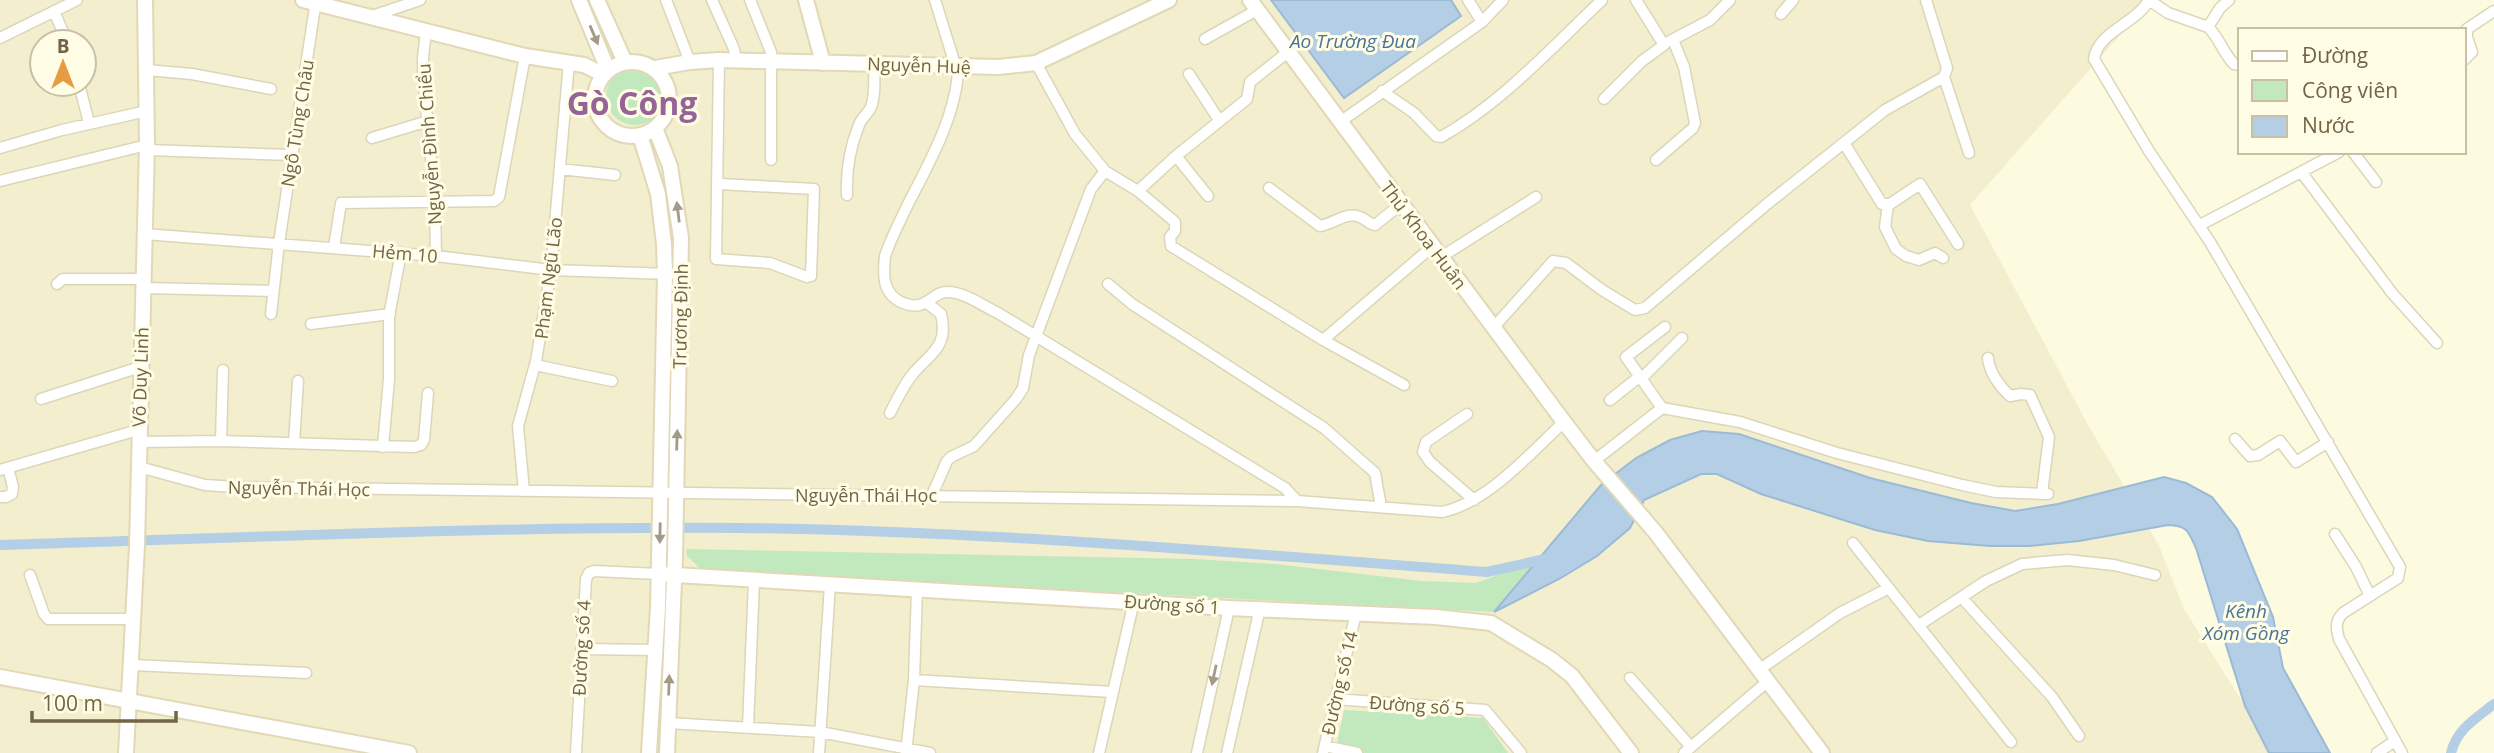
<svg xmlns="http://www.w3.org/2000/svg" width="2494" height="753" font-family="'Open Sans',sans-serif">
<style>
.residential{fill:#f3eece;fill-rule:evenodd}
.green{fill:#c2e9be}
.water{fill:#b4cee5;stroke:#9bbad6;stroke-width:2}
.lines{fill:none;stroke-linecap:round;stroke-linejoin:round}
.canal{stroke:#b4cee5;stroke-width:10}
.street-casing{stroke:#dcd6b9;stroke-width:13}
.secondary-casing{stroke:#e1d8b6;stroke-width:18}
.street{stroke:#fff;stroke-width:10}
.secondary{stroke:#fff;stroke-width:14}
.oneway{fill:#a39a87}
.labels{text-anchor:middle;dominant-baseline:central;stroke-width:6;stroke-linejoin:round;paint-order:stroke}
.street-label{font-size:18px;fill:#726447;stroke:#fffde5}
.water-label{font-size:19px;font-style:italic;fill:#4a739a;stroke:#fffde5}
.town-label{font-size:32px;font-weight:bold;fill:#956395;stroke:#fffde5}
</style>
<rect width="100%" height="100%" fill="#fcfadf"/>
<path class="residential" d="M0 0H2151L1970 205 2087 423 2159 546 2184 609 2245 706 2269 753H0ZM42 42H84V84H42Z"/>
<path class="green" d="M606 96a29 29 0 1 1 58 0a29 29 0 1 1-58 0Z
M686 549 1194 559 1275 564 1422 581 1476 583 1537 560 1494 612 703 571 687 556Z
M1344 710 1483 718 1508 753H1363L1336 748Z"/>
<path class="water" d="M1271 0H1451L1461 16 1344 98Z
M1702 431 1739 434 1870 478 1971 503 2015 511 2058 504 2164 477 2186 483 2212 497 2237 529 2273 617 2283 668 2330 753H2269L2245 706 2196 548C2188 531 2188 526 2168 525L2079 541 2029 546H1990L1928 541 1875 530 1761 494 1717 474H1701L1644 500 1630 528 1597 556 1561 578 1494 612 1601 485 1636 458 1670 440Z"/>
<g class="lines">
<path class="canal" d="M0 545C246 538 493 526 740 528 989 531 1238 553 1487 572L1545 559
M2451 753C2457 729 2475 719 2494 704"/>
<defs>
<path id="street" d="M666 0 690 62
M712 0 734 49 736 61
M750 0 771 52V160
M935 0 958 74C952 139 906 196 885 256 883 275 882 294 903 303 908 305 914 306 919 305 930 303 936 291 948 292 964 292 983 306 998 313L1285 488 1297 501
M1468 0 1482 22
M1926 0 1947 68 1944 77
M2149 0C2136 24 2098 31 2094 59L2149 151 2210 242 2400 567 2398 578 2343 613C2335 621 2336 628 2339 639L2402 753
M2149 0 2168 13 2208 27C2219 37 2223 53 2234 64L2240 65
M54 11 67 42
M1781 14 1793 0
M372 16 420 0
M2208 27 2220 8 2229 0
M426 32 423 57V75L435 201 436 256
M0 38 77 0
M1205 39 1257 10
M1670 41 1710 20 1730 0
M2464 60 2472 52 2467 37V29L2494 11
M1036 63 1075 134 1105 171
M146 70 192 74 271 89
M1189 74 1219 120
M1944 77 1969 153
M79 84 89 123
M1382 91 1414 113 1436 136 1441 137C1502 103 1552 47 1602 0
M1604 99 1642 61 1664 45 1636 0
M1340 122 1482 22 1503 0
M372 138 428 121
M1844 143 1882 204H1890L1920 184 1958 244
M0 148 62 130 147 111
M147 150 292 155
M2353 152 2376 182
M1176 156 1208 196
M1656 160 1693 128 1695 123 1684 67 1673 40
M560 169 615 175
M2302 173 2392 293 2437 343
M0 181 147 145
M719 184 814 189 811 276 807 277 770 263 716 259 719 60
M1269 188 1320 226C1334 224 1346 211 1360 217 1366 219 1369 224 1375 225L1401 204
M1138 191 1176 156 1247 99 1250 82 1288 52
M847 195C846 172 850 147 859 125 861 118 868 114 871 107 876 94 874 76 874 63
M1888 204 1885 227 1896 249 1906 256 1919 260 1935 253 1943 258
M2200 225 2339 152
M144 234 436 256 551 270 670 274
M334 247 341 203 494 201 499 197 525 56
M1441 257 1536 197
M57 284 63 279H143
M1108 284 1132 304 1324 428 1375 473 1381 507
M143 288 273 291
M271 314 279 243 316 0
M311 324 390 314
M1494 327 1553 261 1566 263 1602 290 1635 310 1645 308 1767 204 1885 110 1944 77
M1665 327 1626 357 1662 408 1740 422 1837 453 1962 485 1996 492 2048 494
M1323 340 1433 246
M1988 358C1989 372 2000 387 2010 396L2021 394 2030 395 2049 437 2042 493
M535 365 612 381
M1641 379 1682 338
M41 399 140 367
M1610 400 1639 377
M890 413C897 400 903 386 912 375 930 353 949 348 941 314L926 302
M1467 414 1426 442 1423 452 1430 462 1474 500
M2235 439 2250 456 2258 455 2280 441 2296 462 2328 442
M221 441 223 370
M138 442 221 441 414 447 421 445 424 440 428 393
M294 443 298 381
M383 447 389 379V316L401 253
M1594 461 1662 408
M139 467 205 485 236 487 1297 501 1442 512C1489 502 1530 453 1564 422
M0 470 138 430
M524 491 518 426 536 361 551 270 569 62
M932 495 947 461 951 457 974 446 1016 399 1023 388 1029 355 1091 189 1105 171 1138 191 1175 222V231L1170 237 1171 246 1323 340 1404 385
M0 497H6L12 494 13 487 8 468
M2335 534 2356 567 2370 596
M1853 543 2011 742
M30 575 44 614 48 619H134
M1962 598 2052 697 2079 736
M1919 625 1986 581 2022 564 2067 560 2114 565 2155 575
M581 649 656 650
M132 665 306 673
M1759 670 1840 613 1889 588
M1630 678 1691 747
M914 680 1112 692
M1335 699 1485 710 1521 753
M668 723 820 732 930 753
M748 727 754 581
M1325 746 1357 753
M576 753 586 579 589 573 594 571 659 574
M819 753 830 585
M906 753 914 680 917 589
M1099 753 1134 601
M1197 753 1229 608
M1227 753 1260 608
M1323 753 1356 613
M1684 753 1768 681
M2377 753 2395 741"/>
<path id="secondary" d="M303 0 525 56 584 65 604 75
M579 0 608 70
M597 0 625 62
M806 0 823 63
M1250 0 1564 422 1594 461 1656 533 1822 753
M595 99a37 37 0 1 1 74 0a37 37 0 1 1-74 0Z
M655 68 690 62 719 60 998 67 1036 63 1169 0
M655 128 670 166 681 238 675 557 667 753
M640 135 658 194 664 244 665 274 658 607 649 753
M659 574 1229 608 1436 617 1491 623 1552 660 1572 676 1631 753
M0 677 409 753
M126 753 137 545 147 145 145 0"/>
</defs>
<use href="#street" class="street-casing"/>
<use href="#secondary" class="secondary-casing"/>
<use href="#street" class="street"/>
<use href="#secondary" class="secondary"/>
</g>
<defs><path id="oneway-solid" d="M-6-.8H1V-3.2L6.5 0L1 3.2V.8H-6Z" transform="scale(1.75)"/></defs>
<g class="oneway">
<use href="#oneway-solid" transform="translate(594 35) rotate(67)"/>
<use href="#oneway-solid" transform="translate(678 212) rotate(-97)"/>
<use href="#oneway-solid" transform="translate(677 440) rotate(-88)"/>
<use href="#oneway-solid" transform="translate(660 533) rotate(91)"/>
<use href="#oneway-solid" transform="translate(1214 675) rotate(102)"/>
<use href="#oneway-solid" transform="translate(669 685) rotate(-88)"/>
</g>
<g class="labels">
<g class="street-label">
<text transform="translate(919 65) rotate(2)">Nguyễn Huệ</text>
<text transform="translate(297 123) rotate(-81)">Ngô Tùng Châu</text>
<text transform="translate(429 144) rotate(-94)">Nguyễn Đình Chiểu</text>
<text transform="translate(1424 235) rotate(53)">Thủ Khoa Huân</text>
<text transform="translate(405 253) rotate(5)">Hẻm 10</text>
<text transform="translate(548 278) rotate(-83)">Phạm Ngũ Lão</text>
<text transform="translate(680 316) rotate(-89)">Trương Định</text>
<text transform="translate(140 377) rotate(-88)">Võ Duy Linh</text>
<text transform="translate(299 488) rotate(1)">Nguyễn Thái Học</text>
<text x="866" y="495">Nguyễn Thái Học</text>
<text transform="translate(1172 604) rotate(4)">Đường số 1</text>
<text transform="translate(581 648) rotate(-87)">Đường số 4</text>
<text transform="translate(1339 683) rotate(-77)">Đường số 14</text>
<text transform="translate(1417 705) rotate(4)">Đường số 5</text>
</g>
<g class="water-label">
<text x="1353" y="41">Ao Trường Đua</text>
<text x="2246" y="611">Kênh<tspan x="2246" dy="22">Xóm Gồng</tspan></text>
</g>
<g class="town-label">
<text x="632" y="102">Gò Công</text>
</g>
</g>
<rect x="2238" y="28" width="228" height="126" fill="#fffde5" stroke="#c7c0a6" stroke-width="2"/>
<rect x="2252" y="51" width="35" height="10" fill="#ffffff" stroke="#c7c0a6" stroke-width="2"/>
<text x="2302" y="63" font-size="21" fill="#726447">Đường</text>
<rect x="2252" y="80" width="35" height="21" fill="#c2e9be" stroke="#c7c0a6" stroke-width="2"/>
<text x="2302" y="98" font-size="21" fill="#726447">Công viên</text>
<rect x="2252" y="116" width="35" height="21" fill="#b4cee5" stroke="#c7c0a6" stroke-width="2"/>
<text x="2302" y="133" font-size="21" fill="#726447">Nước</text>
<g transform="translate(63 63)"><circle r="33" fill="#fffde5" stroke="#c7c0a6" stroke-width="2"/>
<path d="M0-5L12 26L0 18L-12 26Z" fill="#e69c43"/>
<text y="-10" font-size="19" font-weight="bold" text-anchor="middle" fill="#726447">B</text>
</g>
<path d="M32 711v10h144v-10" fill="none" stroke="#726447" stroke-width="3.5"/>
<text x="42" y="711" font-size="21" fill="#726447" stroke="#fffde5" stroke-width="5" paint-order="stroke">100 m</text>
</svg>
